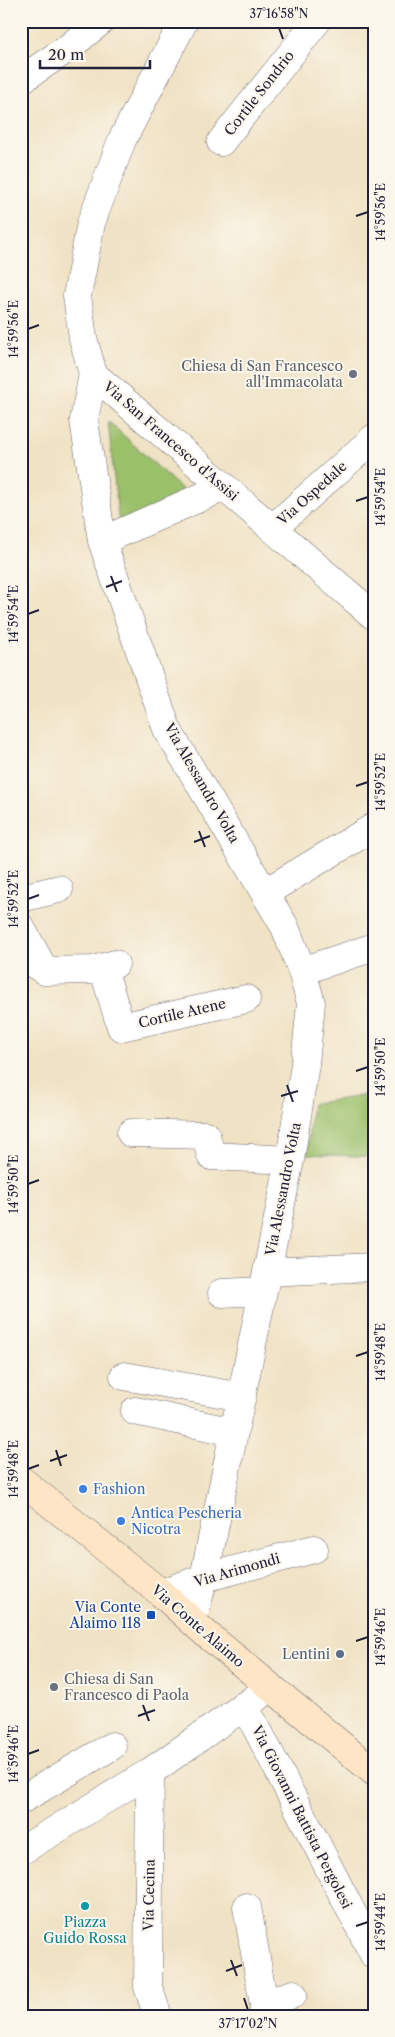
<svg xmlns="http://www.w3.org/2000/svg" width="395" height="2037" font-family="'Libre Caslon Text',serif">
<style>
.green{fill:#9bc06a;stroke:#5e7152}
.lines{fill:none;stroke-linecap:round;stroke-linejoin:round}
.minor-casing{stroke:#6a656b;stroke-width:29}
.tertiary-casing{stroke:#6a656b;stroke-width:29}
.secondary-casing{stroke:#6a656b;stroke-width:29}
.minor{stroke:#fff;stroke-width:28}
.tertiary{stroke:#fff;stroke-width:28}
.secondary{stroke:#fde5c5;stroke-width:28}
.ticks{fill:none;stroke:#22223b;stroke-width:2}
.worship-dot{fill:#6b7280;stroke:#fbf7ec;stroke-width:2}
.shop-dot{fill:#3f7fe0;stroke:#fbf7ec;stroke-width:2}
.transit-dot{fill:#1a4fb4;stroke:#fbf7ec;stroke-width:2}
.service-dot{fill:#5c6f8a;stroke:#fbf7ec;stroke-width:2}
.culture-dot{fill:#0f9aa8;stroke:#fbf7ec;stroke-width:2}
.labels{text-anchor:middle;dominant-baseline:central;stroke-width:4;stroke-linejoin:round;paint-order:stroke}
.street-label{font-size:14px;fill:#22223b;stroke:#fbf7ec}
.worship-label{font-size:14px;fill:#5b616d;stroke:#fbf7ec;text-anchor:end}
.shop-label{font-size:14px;fill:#366cbe;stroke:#fbf7ec;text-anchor:start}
.transit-label{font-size:14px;fill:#164399;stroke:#fbf7ec;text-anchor:end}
.service-label{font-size:14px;fill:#4e5e75;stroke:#fbf7ec;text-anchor:end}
.culture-label{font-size:14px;fill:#0d838f;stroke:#fbf7ec}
.neatline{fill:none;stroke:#22223b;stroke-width:2}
.ticks-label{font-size:12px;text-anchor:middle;fill:#22223b}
</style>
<rect width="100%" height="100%" fill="#fbf7ec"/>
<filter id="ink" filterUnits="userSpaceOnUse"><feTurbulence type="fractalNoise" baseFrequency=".02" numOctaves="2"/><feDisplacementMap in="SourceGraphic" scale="10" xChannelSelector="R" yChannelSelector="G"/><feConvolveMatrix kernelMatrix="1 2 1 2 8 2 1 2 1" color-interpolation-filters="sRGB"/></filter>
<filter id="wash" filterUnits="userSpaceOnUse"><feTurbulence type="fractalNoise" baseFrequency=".0096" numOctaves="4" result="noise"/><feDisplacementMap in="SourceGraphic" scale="20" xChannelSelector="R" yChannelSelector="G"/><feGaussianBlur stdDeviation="1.12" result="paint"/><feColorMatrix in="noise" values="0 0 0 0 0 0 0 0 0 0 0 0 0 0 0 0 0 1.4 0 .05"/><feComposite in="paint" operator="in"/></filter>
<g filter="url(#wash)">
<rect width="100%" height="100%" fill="#f0e2c4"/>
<path class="green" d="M108 421 186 493 119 525Z
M374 1055V1157L307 1154 312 1104 373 1094 370 1056Z"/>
</g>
<g filter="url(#ink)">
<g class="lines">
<defs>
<path id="minor" d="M21 80 68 48 101 21
M221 142 317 21
M93 374 84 420 102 541 224 487
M273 528 374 438
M102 541 167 729 285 927 302 971 311 1003 305 1064 290 1160 204 1578 192 1621
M266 892 374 827
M21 898 59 889
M21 928 45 971
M21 956 45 971 93 970 115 964
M103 968 121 1027 246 999
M302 971 374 947
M131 1133 206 1135 211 1156 290 1160
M267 1272 374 1267
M222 1293 263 1291
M124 1376 242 1397
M135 1411 234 1432
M161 1593 204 1578 314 1549
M243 1706 255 1725 374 1955
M150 1772 148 1987 158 2016
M21 1800 112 1746
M21 1851 150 1772 270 1688
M247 1907 264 2004
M264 2016V2004L293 1994"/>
<path id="tertiary" d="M184 21 122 140 91 223 77 296 83 338 93 374 374 616"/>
<path id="secondary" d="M21 1480 161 1593 205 1633 374 1772"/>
</defs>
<use href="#minor" class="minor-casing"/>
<use href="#tertiary" class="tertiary-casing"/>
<use href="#secondary" class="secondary-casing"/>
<use href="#minor" class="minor"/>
<use href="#tertiary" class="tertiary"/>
<use href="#secondary" class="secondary"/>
</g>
</g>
<path class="ticks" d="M279 28 283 39M356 216 368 212M28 329 39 325M356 501 368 497M111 576 117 592M106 587 122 581M28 614 39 610M356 786 368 782M199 831 205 847M194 842 210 836M28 899 39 895M356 1071 368 1067M287 1085 293 1102M281 1096 298 1091M28 1184 39 1180M356 1356 368 1352M56 1450 61 1466M50 1461 67 1455M28 1469 39 1465M356 1641 368 1637M143 1705 149 1721M138 1716 155 1710M28 1754 39 1750M356 1926 368 1922M231 1960 237 1976M226 1971 242 1965M244 1998 248 2010"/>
<g class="worship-dot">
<circle cx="353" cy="374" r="5"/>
<circle cx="54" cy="1687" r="5"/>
</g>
<g class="shop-dot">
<circle cx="83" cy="1489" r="5"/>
<circle cx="121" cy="1521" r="5"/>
</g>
<rect class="transit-dot" x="146" y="1610" width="10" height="10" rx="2.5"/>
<circle class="service-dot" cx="340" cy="1654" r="5"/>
<circle class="culture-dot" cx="85" cy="1906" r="5"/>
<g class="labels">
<g class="street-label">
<text transform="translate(259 93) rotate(-52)">Cortile Sondrio</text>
<text transform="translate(171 441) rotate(41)">Via San Francesco d'Assisi</text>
<text transform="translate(312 493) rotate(-42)">Via Ospedale</text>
<text transform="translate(202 783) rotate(60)">Via Alessandro Volta</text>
<text transform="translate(182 1013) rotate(-13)">Cortile Atene</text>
<text transform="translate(283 1189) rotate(-79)">Via Alessandro Volta</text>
<text transform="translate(237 1570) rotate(-16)">Via Arimondi</text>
<text transform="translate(198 1626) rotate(41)">Via Conte Alaimo</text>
<text transform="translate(302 1817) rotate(63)">Via Giovanni Battista Pergolesi</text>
<text transform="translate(149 1895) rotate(-89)">Via Cecina</text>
</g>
<g class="worship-label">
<text x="343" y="366">Chiesa di San Francesco<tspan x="343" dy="16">all'Immacolata</tspan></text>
<text x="64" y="1679" text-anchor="start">Chiesa di San<tspan x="64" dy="16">Francesco di Paola</tspan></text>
</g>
<g class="shop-label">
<text x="93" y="1489">Fashion</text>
<text x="131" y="1513">Antica Pescheria<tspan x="131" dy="16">Nicotra</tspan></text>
</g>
<g class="transit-label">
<text x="141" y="1607">Via Conte<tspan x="141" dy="16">Alaimo 118</tspan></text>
</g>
<g class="service-label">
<text x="330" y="1654">Lentini</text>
</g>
<g class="culture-label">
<text x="85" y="1922">Piazza<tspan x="85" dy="16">Guido Rossa</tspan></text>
</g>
</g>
<rect width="395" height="2037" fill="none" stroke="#fbf7ec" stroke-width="55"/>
<path d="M40 60v8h110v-8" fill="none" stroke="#22223b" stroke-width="2.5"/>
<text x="48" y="60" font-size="15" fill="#22223b" stroke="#fbf7ec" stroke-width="4" paint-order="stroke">20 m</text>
<rect x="28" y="28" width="340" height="1982" class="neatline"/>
<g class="ticks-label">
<text x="279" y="18">37°16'58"N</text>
<text transform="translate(381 212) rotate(-90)" y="4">14°59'56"E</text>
<text transform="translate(14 329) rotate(-90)" y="4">14°59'56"E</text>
<text transform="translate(381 497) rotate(-90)" y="4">14°59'54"E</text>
<text transform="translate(14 614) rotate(-90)" y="4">14°59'54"E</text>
<text transform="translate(381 782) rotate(-90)" y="4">14°59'52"E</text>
<text transform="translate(14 899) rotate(-90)" y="4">14°59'52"E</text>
<text transform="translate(381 1067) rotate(-90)" y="4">14°59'50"E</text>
<text transform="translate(14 1184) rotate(-90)" y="4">14°59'50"E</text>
<text transform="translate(381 1352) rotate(-90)" y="4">14°59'48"E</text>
<text transform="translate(14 1469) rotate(-90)" y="4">14°59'48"E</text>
<text transform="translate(381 1637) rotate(-90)" y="4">14°59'46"E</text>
<text transform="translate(14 1754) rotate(-90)" y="4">14°59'46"E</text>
<text transform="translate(381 1922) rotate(-90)" y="4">14°59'44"E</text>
<text x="248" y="2028">37°17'02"N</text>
</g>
</svg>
